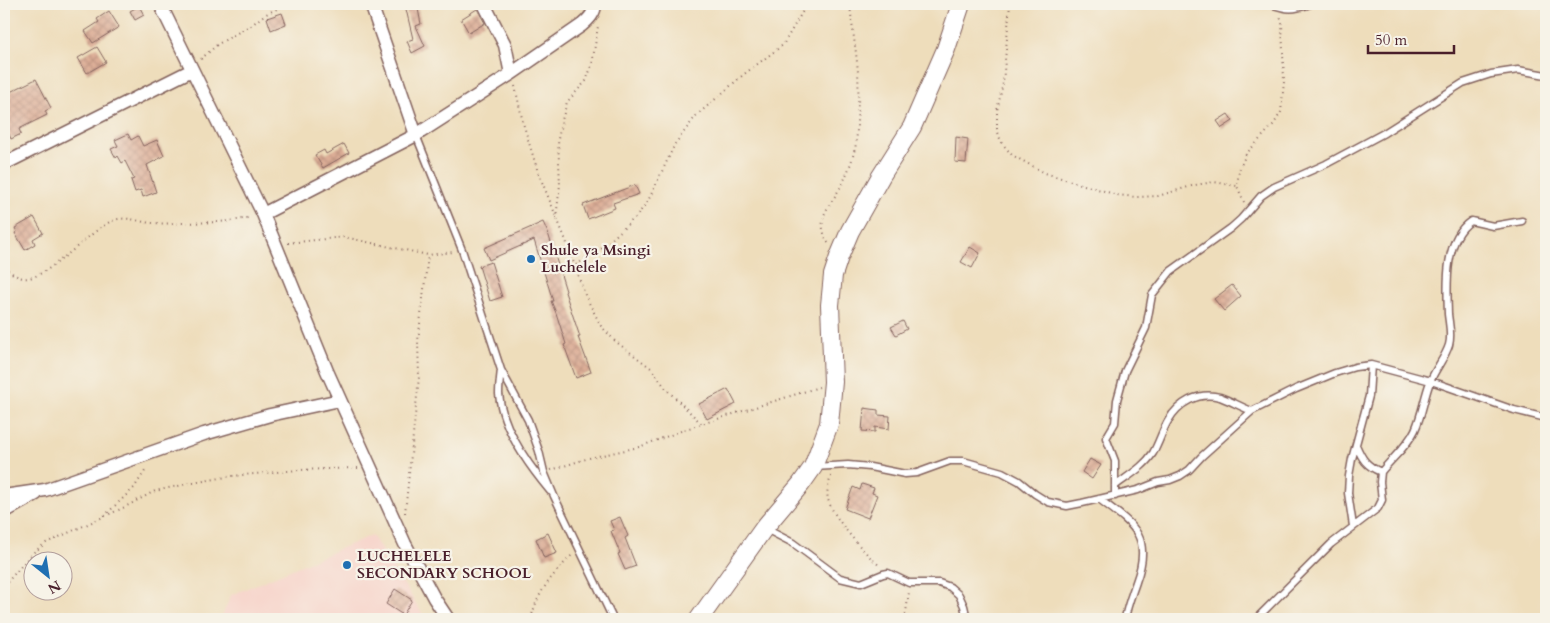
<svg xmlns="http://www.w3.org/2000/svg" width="1550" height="623" font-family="Cardo,serif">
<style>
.built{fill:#f7d1c8}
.building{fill:url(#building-cross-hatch)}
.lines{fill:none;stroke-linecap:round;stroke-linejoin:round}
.service-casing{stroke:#83625d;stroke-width:9}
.minor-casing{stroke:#83625d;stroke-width:15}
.secondary-casing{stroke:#83625d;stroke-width:20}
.path{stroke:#83625d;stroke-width:2;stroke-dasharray:1 4;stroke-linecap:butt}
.service{stroke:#fff;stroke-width:6}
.minor{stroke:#fff;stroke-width:12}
.secondary{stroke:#fff;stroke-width:18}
.poi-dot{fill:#1f6fb2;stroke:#f7f3e8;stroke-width:2}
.labels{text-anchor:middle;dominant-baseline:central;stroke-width:4.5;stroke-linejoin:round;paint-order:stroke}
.poi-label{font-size:15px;font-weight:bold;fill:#4a1f2b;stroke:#f7f3e8;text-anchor:start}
</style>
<defs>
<pattern id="building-cross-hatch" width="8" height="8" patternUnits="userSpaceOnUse" patternTransform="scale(1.25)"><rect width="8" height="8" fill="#dcad96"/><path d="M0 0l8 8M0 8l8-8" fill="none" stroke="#be9481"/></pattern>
</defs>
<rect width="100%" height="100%" fill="#f7f3e8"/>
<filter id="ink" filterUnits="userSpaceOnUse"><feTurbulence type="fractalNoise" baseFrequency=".02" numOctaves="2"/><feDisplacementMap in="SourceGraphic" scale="10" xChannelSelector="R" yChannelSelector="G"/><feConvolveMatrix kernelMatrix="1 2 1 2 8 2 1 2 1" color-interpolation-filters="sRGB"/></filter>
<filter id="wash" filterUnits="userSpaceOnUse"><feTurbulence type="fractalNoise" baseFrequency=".0096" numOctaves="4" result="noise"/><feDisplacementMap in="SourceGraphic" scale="20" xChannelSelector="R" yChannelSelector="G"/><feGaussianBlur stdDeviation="1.12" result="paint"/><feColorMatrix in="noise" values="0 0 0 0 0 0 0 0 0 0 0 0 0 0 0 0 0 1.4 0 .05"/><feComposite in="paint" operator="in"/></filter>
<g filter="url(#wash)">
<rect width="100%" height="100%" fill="#edb"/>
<path class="built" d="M372 535 426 619H221L231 595Z"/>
<g id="blocks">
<path class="building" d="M410 4H417L421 24 416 26 425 46 412 53 407 41 413 39 405 5Z
M139 6 144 15 135 20 130 11Z
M477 9 485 23 469 33 461 19Z
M109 11 119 27 93 43 85 31 99 22 97 19Z
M282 13 286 24 271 30 267 18Z
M97 47 106 62 87 73 78 58Z
M36 79 51 108 45 111 47 115 19 129 21 134 11 139 4 123V95Z
M1228 114 1233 121 1222 128 1217 121Z
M128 134 131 140 138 136 143 146 157 140 164 156 147 165 156 192 143 197 141 190 135 192 131 180 134 179 125 161 122 163 118 156 116 158 111 149 118 146 115 140Z
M956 137 968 139 966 163 955 162Z
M344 144 349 153 323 168 315 155 324 150 326 154Z
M635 185 639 194 613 203 615 208 588 219 583 205Z
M34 217 43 233 33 239 35 244 25 250 15 233 17 232 15 228Z
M543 222 548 233 566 291 565 292 580 337H578L591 372 576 378 564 345 566 344 556 313 551 301H553L534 240 489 260 484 248Z
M970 247 980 253 972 268 961 262Z
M491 262 502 297 490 301 479 266Z
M1232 285 1241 296 1224 311 1214 299Z
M903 321 907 329 896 335 891 327Z
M728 389 736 404 707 419 699 404Z
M864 408 878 410V415L890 416 889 429 875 427V432L862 431Z
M1090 459 1101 465 1092 479 1082 472Z
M862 484 874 488 872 493 877 495 868 518 845 509 853 487 860 490Z
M620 517 628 536 625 538 636 566 625 570 618 554 620 553 611 531 614 530 610 521Z
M548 533 557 553 544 558 536 539Z
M395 589 412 600 403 615 386 604Z"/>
</g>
</g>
<g filter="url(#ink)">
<use href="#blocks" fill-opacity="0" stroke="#83625d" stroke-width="1"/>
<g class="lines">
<defs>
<path id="service" d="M1271 4C1287 10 1294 10 1310 4
M416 135 462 250 501 370 528 420 539 451 544 472 554 496 613 619
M501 370C500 378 499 386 499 394 502 428 529 466 550 491
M1356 445C1362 459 1366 466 1381 472
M814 467 848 465 870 467 905 474 917 473 950 461H963L1002 472 1019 481 1035 494 1048 502 1067 506 1082 503 1138 490 1158 482 1170 480 1180 476 1189 470 1202 456 1252 411 1296 389 1335 373 1355 367 1371 365 1431 381 1514 410 1546 418
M1115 486C1128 476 1144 467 1153 453 1159 443 1162 431 1168 421 1178 403 1198 391 1220 397 1231 401 1241 407 1252 411
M1115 496V461L1106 438 1115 423 1117 400 1125 371 1146 328 1152 295 1171 271 1231 228 1241 219 1261 196 1274 187 1326 164 1384 133 1463 83 1491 74 1518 70 1546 75
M1099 499C1134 525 1153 536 1136 582 1132 594 1127 606 1125 619
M1353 526 1348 493 1349 476 1352 459 1369 396 1371 365
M766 529 793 543 840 578 861 583 883 574 888 573 909 583H939L950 587 959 595 964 606 967 619
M1256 619 1331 544 1378 508 1382 500 1380 482 1381 472C1392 458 1407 447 1415 430 1422 415 1424 398 1430 382 1435 369 1445 358 1449 345 1452 335 1449 324 1448 314 1447 285 1444 239 1471 221L1493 226 1522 221"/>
<path id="minor" d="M160 4 263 214 327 371 405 544 434 598 448 619
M371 4 416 135
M484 4 505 45 511 74
M4 164 192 70
M263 214 416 135 511 74 582 25C589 19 595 13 595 4
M4 496 45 490 204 434 270 415 340 400
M4 512 36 494"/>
<path id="secondary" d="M699 619 764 528 801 484 813 467 829 424 833 382 830 305 833 275 839 257 850 231 881 176 912 127 946 49 961 4"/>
</defs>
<use href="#service" class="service-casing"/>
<use href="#minor" class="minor-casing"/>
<use href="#secondary" class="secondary-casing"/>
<path class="path" d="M1010 4 1003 83 997 111V129L1001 142 1012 155 1045 173 1117 195 1136 197 1158 196 1195 185 1214 182 1237 186
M201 59 218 44 253 24 264 15 287 4
M515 86 523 123 538 172 565 238 585 295 601 326 615 341 651 368 667 390 702 424
M1244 202 1237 186 1239 170 1246 154 1274 124 1281 112 1284 82 1282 22 1280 16
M556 218 560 185 558 139 562 120 567 102 586 81 592 65 598 26
M288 243 344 237 428 255 453 252
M828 243C815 218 828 209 840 188 846 177 851 165 854 152 857 143 857 132 857 122 858 105 859 89 858 72 856 49 852 27 850 4
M576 265 602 248 637 216 648 201 675 144 696 116 743 75 783 45 807 4
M4 267C9 271 16 277 23 278 45 282 89 231 112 221 126 215 138 222 152 223 163 224 175 223 187 223 209 222 229 223 251 217
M551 470 589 458 639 447 689 428 819 387
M831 476C829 483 826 491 828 499 832 517 865 554 880 566
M405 513 419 377 418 341 428 255
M104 516 134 488 147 468
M4 586 22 565 34 552 46 543 125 507 155 491 187 484 232 476 299 470 358 468
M531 619C538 590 552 576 572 555
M905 619 909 592"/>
<use href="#service" class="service"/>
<use href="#minor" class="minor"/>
<use href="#secondary" class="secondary"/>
</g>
</g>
<g class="poi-dot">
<circle cx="531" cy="259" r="5"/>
<circle cx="347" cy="565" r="5"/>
</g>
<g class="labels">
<g class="poi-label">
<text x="541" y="250">Shule ya Msingi<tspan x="541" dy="17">Luchelele</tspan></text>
<text x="357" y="556">LUCHELELE<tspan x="357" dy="17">SECONDARY SCHOOL</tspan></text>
</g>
</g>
<rect width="1550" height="623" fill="none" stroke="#f7f3e8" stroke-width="20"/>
<g transform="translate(48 576) rotate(150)"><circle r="24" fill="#f7f3e8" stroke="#b29e9c"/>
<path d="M0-4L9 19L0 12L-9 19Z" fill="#1f6fb2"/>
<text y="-8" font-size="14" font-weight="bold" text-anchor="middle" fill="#4a1f2b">N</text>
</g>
<path d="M1368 45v8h86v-8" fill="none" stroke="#4a1f2b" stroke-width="2.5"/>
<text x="1375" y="45" font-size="15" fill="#4a1f2b" stroke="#f7f3e8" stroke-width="4" paint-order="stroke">50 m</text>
</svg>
